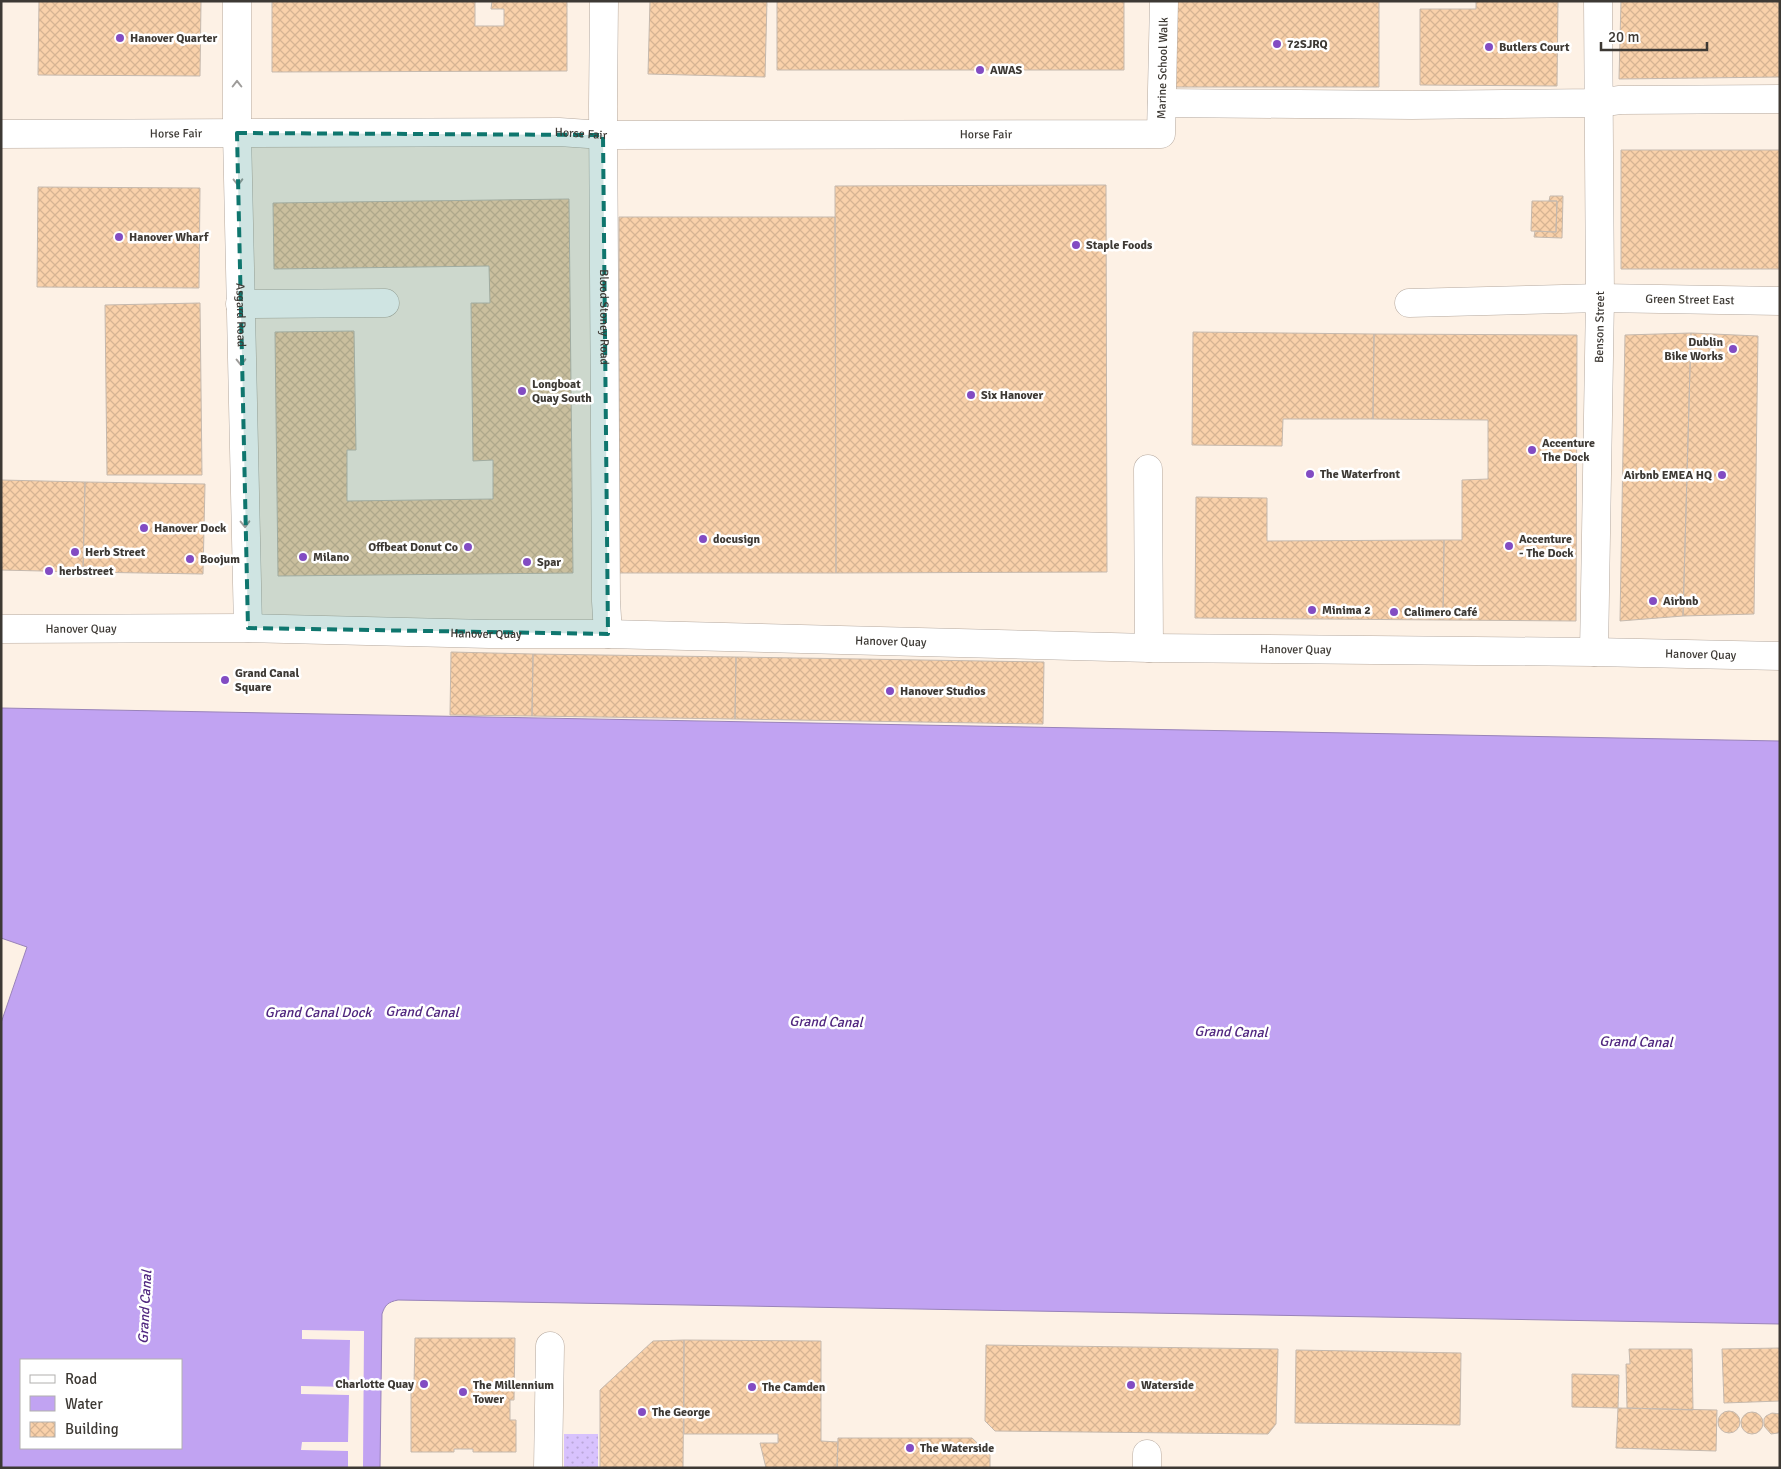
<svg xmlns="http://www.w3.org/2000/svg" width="1781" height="1469" font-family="Signika,sans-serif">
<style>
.grass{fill:url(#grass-dots)}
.water{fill:#c1a3f2;stroke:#9983b9;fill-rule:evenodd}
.pier{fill:#fdf1e5}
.building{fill:url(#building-cross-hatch);stroke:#c5b9ae}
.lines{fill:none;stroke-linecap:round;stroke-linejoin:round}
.minor-casing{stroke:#b5a99f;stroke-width:29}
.minor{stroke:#fff;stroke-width:28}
.oneway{stroke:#9e9c9a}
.marked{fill:#0f766e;fill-opacity:0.2;stroke:#0f766e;stroke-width:4;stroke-dasharray:10 6;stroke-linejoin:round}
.poi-dot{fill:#824cc3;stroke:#fff;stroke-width:2}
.labels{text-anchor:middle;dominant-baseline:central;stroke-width:5;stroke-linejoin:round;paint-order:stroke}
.poi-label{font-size:12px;font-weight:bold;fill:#3d3934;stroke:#fff;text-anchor:start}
.street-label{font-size:12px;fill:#3d3934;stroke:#fff}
.water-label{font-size:14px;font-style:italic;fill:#50267f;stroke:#fff}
</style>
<defs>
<pattern id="grass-dots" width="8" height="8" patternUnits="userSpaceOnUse" patternTransform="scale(1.25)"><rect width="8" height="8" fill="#d8c2fd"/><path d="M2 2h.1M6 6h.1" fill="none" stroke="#baa7d9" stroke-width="1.8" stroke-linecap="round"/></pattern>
<pattern id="building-cross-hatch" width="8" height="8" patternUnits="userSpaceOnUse" patternTransform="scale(1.25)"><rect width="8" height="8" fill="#f9d1aa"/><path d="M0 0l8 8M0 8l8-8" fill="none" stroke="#d6b493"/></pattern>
</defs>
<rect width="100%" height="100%" fill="#fdf1e5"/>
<path class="grass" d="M564 1434H598V1468H564Z"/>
<path class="water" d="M1 708 1780 741V1324L398 1300C388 1302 385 1305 382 1314L380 1468H1V1023L27 947 1 938ZM21 1360H181V1448H21Z"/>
<path class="pier" d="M302 1330 364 1331 363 1468H348V1451L301 1450 302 1442H348L349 1395 301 1394V1386L349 1387 350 1340 302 1339Z"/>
<path class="building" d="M39 1H201L200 76 38 75Z
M272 1H475V26H504V9H491L492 1H567V71L272 72Z
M650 1H767L765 77 648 74Z
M777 1H1124V70H777Z
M1175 1H1379V87H1175Z
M1476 1H1558L1557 86 1420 85V9H1476Z
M1621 1H1780V77L1619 79Z
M1621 150H1780V269H1621Z
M1106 185 1107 572 836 573 835 186Z
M38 187 200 188 199 288 37 287Z
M1550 196H1563L1562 238 1534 237 1535 231 1556 232 1557 201H1549Z
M569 199 573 573 278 576 275 332 354 331 356 450H347V501L493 499V460L473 461 471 303H490L489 266 274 269 273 203Z
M1532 201H1557L1556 232 1531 231Z
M619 217H835L836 573H619Z
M200 303 202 475H107L105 305Z
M1193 332 1374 334 1373 419H1283L1282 446 1192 445Z
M1691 333 1758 336 1754 614 1683 616Z
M1691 333 1683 616 1620 621 1625 335Z
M1374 334 1577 335 1576 621 1443 620 1444 540H1462V480L1488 479V420L1373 419Z
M1 480 85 482 83 572 1 570Z
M85 482 205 484 203 574 83 572Z
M1196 497 1267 498V541L1444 540 1443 620 1195 618Z
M451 652 533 654 532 716 450 715Z
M533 654 736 657 735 719 532 716Z
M736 657 1044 662 1043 724 735 719Z
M415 1338H515L514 1400H510V1420H516V1452H473V1449H454V1452H411V1385H414Z
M684 1340 683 1468H600V1390L653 1341Z
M684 1340 821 1341V1441L838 1442 837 1468H766L760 1443H778V1434H684Z
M986 1345 1278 1349 1276 1424 1268 1434 995 1431 985 1421Z
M1780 1348V1401L1724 1403 1722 1349Z
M1629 1349H1692L1693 1410 1627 1408 1626 1364H1630Z
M1296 1350 1461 1353 1460 1425 1295 1423Z
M1572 1374 1619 1375 1618 1408 1572 1407Z
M1618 1408 1717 1410 1716 1451 1616 1448Z
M1718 1422a11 11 0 1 1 22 0a11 11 0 1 1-22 0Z
M1741 1423a11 11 0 1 1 22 0a11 11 0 1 1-22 0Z
M1772 1413 1780 1414V1432L1778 1433 1771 1434 1764 1426V1419L1766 1416Z
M838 1438H972L990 1455V1468H837Z"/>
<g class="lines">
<defs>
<g id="minor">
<path id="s1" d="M237 1V133L248 628"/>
<path id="s2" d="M604 1 603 106 606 601 608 634"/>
<path d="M1162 103 1412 105 1597 103 1620 100 1780 99"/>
<path id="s3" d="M1 134 559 132 603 135 1161 134 1164 1"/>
<path id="s4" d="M1409 303 1600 298 1780 301"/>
<path d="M240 304 385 303"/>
<path d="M1148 469 1149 648"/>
<path id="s5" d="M1 629 248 628 489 634H608L1149 648 1594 652 1780 656"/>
<path id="s6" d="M1594 652 1600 298 1598 1"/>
<path d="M548 1468 550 1346"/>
<path d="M1147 1468V1454"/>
</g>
</defs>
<use href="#minor" class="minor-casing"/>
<use href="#minor" class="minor"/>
</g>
<defs><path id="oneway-chevron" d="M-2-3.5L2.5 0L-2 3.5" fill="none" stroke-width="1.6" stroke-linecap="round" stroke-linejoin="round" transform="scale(1.25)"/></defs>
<g class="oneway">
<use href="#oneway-chevron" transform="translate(237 84) rotate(-90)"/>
<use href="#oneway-chevron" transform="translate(238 182) rotate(89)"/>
<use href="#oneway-chevron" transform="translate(241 362) rotate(89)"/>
<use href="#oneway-chevron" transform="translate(245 524) rotate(89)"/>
</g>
<path class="marked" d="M237 133 603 135 608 634 248 628Z"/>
<g class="poi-dot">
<circle cx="120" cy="38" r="5"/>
<circle cx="1277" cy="44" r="5"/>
<circle cx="1489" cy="47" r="5"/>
<circle cx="980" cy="70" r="5"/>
<circle cx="119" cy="237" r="5"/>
<circle cx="1076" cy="245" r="5"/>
<circle cx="1733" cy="349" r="5"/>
<circle cx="522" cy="391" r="5"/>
<circle cx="971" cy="395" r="5"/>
<circle cx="1532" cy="450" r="5"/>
<circle cx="1310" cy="474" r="5"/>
<circle cx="1722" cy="475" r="5"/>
<circle cx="144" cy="528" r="5"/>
<circle cx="703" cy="539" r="5"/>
<circle cx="1509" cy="546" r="5"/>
<circle cx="468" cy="547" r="5"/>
<circle cx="75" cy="552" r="5"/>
<circle cx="303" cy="557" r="5"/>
<circle cx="190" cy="559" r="5"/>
<circle cx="527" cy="562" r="5"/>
<circle cx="49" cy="571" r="5"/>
<circle cx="1653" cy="601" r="5"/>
<circle cx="1312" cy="610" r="5"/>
<circle cx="1394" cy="612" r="5"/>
<circle cx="225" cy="680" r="5"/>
<circle cx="890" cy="691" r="5"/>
<circle cx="424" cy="1384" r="5"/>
<circle cx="1131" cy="1385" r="5"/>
<circle cx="752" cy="1387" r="5"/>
<circle cx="463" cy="1392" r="5"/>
<circle cx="642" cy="1412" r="5"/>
<circle cx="910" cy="1448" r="5"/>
</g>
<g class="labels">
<g class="poi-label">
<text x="130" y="38">Hanover Quarter</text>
<text x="1287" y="44">72SJRQ</text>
<text x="1499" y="47">Butlers Court</text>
<text x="990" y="70">AWAS</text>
<text x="129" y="237">Hanover Wharf</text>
<text x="1086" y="245">Staple Foods</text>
<text x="1723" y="342" text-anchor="end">Dublin<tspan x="1723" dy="14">Bike Works</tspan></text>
<text x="532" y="384">Longboat<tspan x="532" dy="14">Quay South</tspan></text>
<text x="981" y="395">Six Hanover</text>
<text x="1542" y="443">Accenture<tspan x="1542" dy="14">The Dock</tspan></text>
<text x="1320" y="474">The Waterfront</text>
<text x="1712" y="475" text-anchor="end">Airbnb EMEA HQ</text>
<text x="154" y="528">Hanover Dock</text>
<text x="713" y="539">docusign</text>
<text x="1519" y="539">Accenture<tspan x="1519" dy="14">- The Dock</tspan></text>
<text x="458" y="547" text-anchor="end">Offbeat Donut Co</text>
<text x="85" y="552">Herb Street</text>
<text x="313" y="557">Milano</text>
<text x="200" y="559">Boojum</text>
<text x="537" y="562">Spar</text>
<text x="59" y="571">herbstreet</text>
<text x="1663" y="601">Airbnb</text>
<text x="1322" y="610">Minima 2</text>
<text x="1404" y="612">Calimero Café</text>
<text x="235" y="673">Grand Canal<tspan x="235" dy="14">Square</tspan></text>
<text x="900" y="691">Hanover Studios</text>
<text x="414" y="1384" text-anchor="end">Charlotte Quay</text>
<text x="473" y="1385">The Millennium<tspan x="473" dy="14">Tower</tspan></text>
<text x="1141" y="1385">Waterside</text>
<text x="762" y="1387">The Camden</text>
<text x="652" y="1412">The George</text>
<text x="920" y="1448">The Waterside</text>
</g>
<g class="street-label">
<text stroke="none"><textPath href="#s3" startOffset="1226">Marine School Walk</textPath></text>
<text stroke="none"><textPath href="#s3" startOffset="175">Horse Fair</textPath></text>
<text stroke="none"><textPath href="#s3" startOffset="580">Horse Fair</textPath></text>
<text stroke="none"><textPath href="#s3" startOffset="985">Horse Fair</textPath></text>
<text stroke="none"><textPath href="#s4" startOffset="281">Green Street East</textPath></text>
<text stroke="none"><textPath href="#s1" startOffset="314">Asgard Road</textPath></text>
<text stroke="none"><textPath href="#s2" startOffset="316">Blood Stoney Road</textPath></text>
<text stroke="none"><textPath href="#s6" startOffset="325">Benson Street</textPath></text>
<text stroke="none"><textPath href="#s5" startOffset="80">Hanover Quay</textPath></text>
<text stroke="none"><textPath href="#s5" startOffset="485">Hanover Quay</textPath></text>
<text stroke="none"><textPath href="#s5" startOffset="890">Hanover Quay</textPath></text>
<text stroke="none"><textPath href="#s5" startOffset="1295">Hanover Quay</textPath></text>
<text stroke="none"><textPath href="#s5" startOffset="1700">Hanover Quay</textPath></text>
</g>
<g class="water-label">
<text x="318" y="1012">Grand Canal Dock</text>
<text transform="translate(422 1012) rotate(1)">Grand Canal</text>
<text transform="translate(826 1022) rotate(1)">Grand Canal</text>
<text transform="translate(1231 1032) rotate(1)">Grand Canal</text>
<text transform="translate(1636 1042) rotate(1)">Grand Canal</text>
<text transform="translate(145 1307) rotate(-87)">Grand Canal</text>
</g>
</g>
<rect width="1781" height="1469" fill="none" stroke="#3d3934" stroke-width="5"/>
<rect x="20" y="1359" width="162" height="90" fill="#ffffff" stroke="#b1b0ae"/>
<rect x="30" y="1375" width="25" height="8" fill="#ffffff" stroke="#b1b0ae"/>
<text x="65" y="1384" font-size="15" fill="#3d3934">Road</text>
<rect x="30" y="1396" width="25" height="15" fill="#c1a3f2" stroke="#b1b0ae"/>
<text x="65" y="1409" font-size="15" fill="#3d3934">Water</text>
<rect x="30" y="1422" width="25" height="15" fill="url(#building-cross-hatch)" stroke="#b1b0ae"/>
<text x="65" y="1434" font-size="15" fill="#3d3934">Building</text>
<path d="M1601 42v8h106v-8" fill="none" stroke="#3d3934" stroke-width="2.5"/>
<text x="1608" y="42" font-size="15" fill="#3d3934" stroke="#ffffff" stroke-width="4" paint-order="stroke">20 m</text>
</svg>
